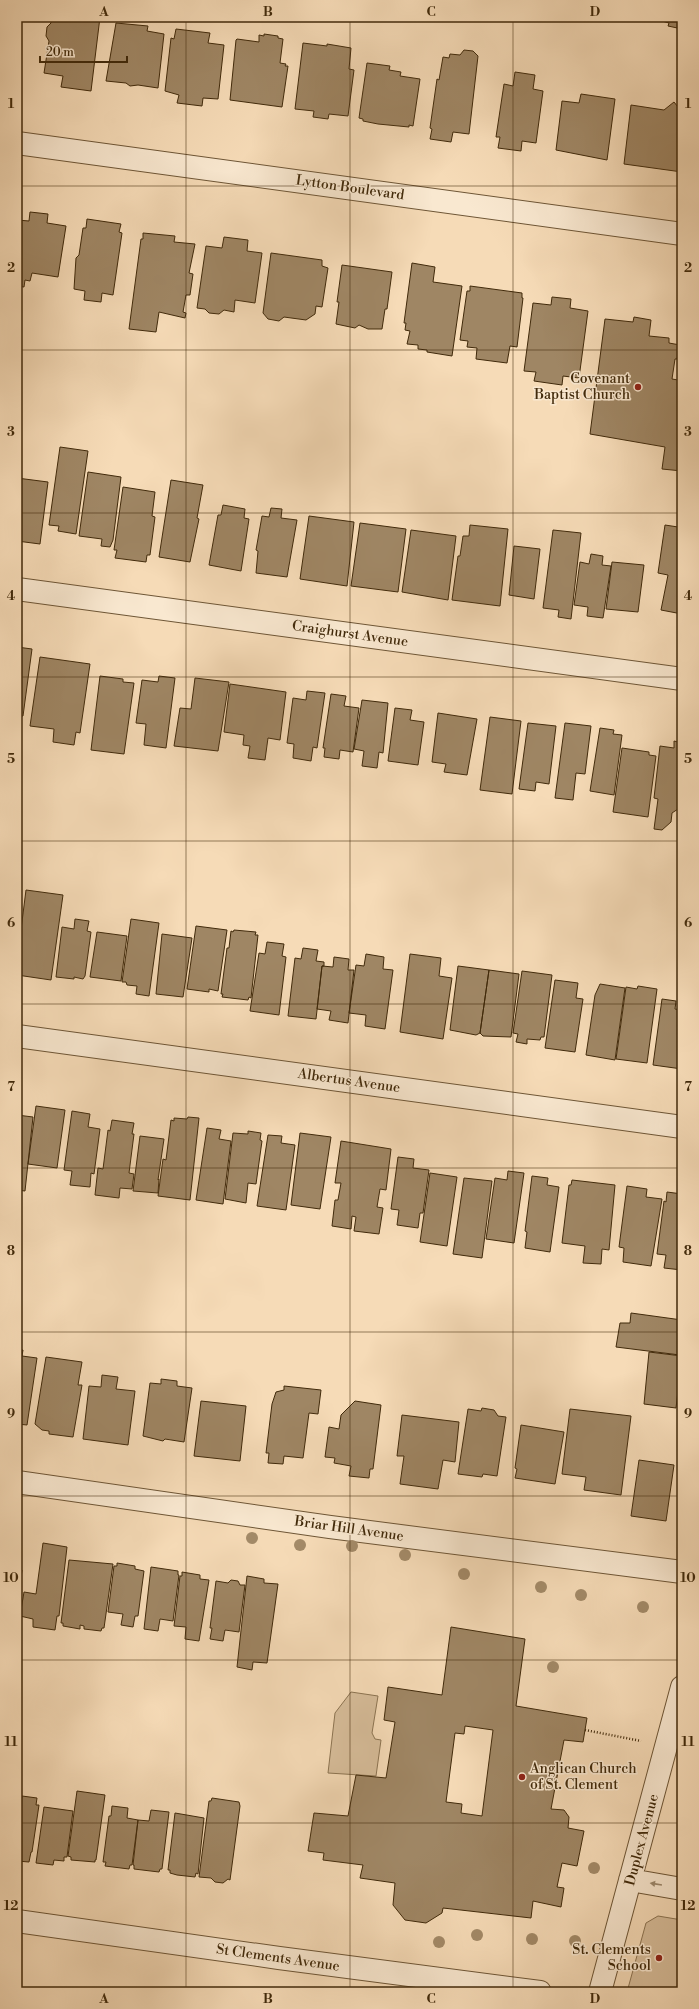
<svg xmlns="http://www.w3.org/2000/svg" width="699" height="2009" font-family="'Libre Bodoni',serif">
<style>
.green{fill:#d7bd9a;stroke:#8c7452}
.building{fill:#9f8664;stroke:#412a0b;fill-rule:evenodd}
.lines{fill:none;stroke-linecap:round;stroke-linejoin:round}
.street-casing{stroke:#6e5636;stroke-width:24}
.path{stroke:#412a0b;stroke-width:2.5;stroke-dasharray:1 2;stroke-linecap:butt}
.street{stroke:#f9e8d0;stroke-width:22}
.tree{fill:#a38a68}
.oneway{fill:#9d896e}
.grid{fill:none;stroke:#412a0b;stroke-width:1;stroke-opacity:0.55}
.poi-dot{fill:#8f2418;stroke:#f9e8d0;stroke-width:1.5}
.labels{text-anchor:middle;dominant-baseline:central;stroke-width:3;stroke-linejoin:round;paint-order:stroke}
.street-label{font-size:14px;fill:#412a0b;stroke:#f9e8d0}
.poi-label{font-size:14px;fill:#412a0b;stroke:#f9e8d0;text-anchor:end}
.neatline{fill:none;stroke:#412a0b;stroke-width:1.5}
.grid-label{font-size:13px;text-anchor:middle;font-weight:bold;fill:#412a0b}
</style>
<rect width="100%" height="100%" fill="#f6dbb7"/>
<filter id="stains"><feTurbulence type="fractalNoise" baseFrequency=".005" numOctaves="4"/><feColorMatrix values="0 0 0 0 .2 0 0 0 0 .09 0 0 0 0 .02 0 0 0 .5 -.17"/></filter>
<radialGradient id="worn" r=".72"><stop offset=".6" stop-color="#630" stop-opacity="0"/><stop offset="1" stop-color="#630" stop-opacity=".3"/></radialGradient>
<path class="green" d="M351 1692 378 1696 372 1733 375 1739 381 1740 376 1776 328 1773 335 1713Z
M658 1916 682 1920V1992H627L646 1923Z"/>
<path class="building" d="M51 17H100L91 91 61 87 63 76 44 73 49 41 46 36 47 27 51 23Z
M648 17H682V29L668 26 669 23Z
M116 23 148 26 147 31 164 34 158 88 138 85 130 86 126 83 106 81Z
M176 29 210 33 208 43 224 45 218 99 203 98 202 106 177 103 179 95 165 91 171 38 174 39Z
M264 34 278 36V38L283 39 280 63 286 64 285 66H288L282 107 230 100 236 40 237 39 259 42V35L264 36Z
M303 43 327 46V44L351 48 349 69 354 70 348 116 329 114 328 119 313 117 314 111 295 109Z
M464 50 473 51 478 56 469 134 453 132 451 142 430 139 432 129 430 128 437 79 439 80 443 57 449 58 450 54 460 55Z
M367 63 390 66 389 70 401 72 400 76 420 79 413 126 409 125V127L378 124 363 121V119L359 118Z
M515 72 535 75 533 89 543 91 536 143 522 141 521 151 498 148 500 137H496L504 84 513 86Z
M581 94 615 99 607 160 556 150 562 101 579 103Z
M674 102 682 112V172L624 164 631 105 664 110Z
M30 212 48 214 47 223 66 226 58 277 32 273 30 281 25 280 24 287 17 286V220L29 221Z
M87 219 121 224 119 232 122 233 113 295 102 293 101 302 84 300 85 291 74 289 76 258 79 255 83 228H86Z
M143 233 175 236 174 242 195 244 189 273 193 274 190 295H186L183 312 186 313 185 318 159 312 156 332 129 329 141 239H143Z
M224 237 248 240 247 251 262 253 255 303 235 300 234 312 224 310 219 314 209 313 205 309 197 308 206 246 222 248Z
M271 253 322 260V266L328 268 322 307 316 306 315 314 306 320 284 317 279 321 268 319 263 313Z
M412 263 435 267 433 282 462 286 452 356 427 352V350L418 349V345L407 344 410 331 405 330 406 323H404Z
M342 265 392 272 387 309H385L382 329H368L359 325 355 328 336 324 339 302H337Z
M470 286 522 293V298H523L517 347 510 346 507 363 476 359 477 348 467 347 468 341 460 340 467 291H470Z
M552 297 571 299 570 308 588 311 579 378 563 376 562 385 534 381 536 372 524 371 533 303 551 305Z
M634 317 651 320 649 336 669 338V343L680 345 677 359H675L672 379 678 380 682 395V471L662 469 665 447 590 434 605 319 633 322Z
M60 447 88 451 76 534 58 531 59 526 49 525Z
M88 472 121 477 113 540 110 547 101 546 102 539 79 536Z
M17 478 48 482 40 544 17 541Z
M171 480 203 485 197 518 199 519 190 562 159 557Z
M123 487 155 492 152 516 155 517 150 555H147L146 562 115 558 117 550H114Z
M682 504V614L661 610 668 575 658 573 665 525 678 527Z
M223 505 245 509 244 518 249 519 241 571 209 565 218 515H221Z
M271 508 282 509 281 518 297 520 287 577 256 573 258 551 256 550 262 516 269 517Z
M309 516 354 522 347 586 300 579Z
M360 523 406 529 398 592 351 586Z
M470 525 508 529 500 606 452 600 458 556H460L463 536H469Z
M411 530 456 536 448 600 402 592Z
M553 530 581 533 571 619 558 617 559 610 543 608Z
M514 546 540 549 534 599 509 595Z
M591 554 603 556 602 565 611 566 603 618 587 616 588 607 574 605 580 562 589 564Z
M612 562 644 565 638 612 606 609Z
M17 647 32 649 23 716H17Z
M40 657 90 664 80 733 76 732 74 745 53 742 54 729 30 726Z
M100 676 123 679V682L134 683 124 754 91 750Z
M159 676 175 678 166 748 144 745 146 724 136 723 142 680 158 682Z
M195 678 229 682 218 751 174 746 180 708 191 709Z
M230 684 286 692 280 740 268 738 265 760 248 758 250 746 243 745 244 735 224 732Z
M307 691 325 693 317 748 313 747 311 761 293 758 294 744 287 743 293 698 306 700Z
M331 694 346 696 344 706 359 708 353 752 340 750 339 759 324 757 325 748H323Z
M362 700 388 703 383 753 379 752 377 768 362 766 364 751 354 749Z
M395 708 412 710 410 720 424 722 418 765 388 761Z
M438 713 477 719 467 775 444 772 446 764 432 762Z
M490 717 521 721 512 794 480 790Z
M528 723 556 726 549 784 536 782 535 791 519 789Z
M565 723 591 726 585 774 576 773 573 800 555 798Z
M600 728 614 730 613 734 622 735 614 795 590 791Z
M674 741 682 743V802L679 801 678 809 672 813 671 822 662 830 654 829 658 799 654 798 660 746 674 748Z
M622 748 649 752V755L656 756 648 817 613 812Z
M26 890 63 895 51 980 17 975V961Z
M17 909H21L17 938Z
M75 919 89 921 87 931 91 932 85 976 83 979 74 977V979L56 977 62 927 74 929Z
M131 919 159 923 149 996 136 994 137 986 127 985 126 982H122Z
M196 926 227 930 218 991 209 989V992L187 989Z
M234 930 256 932 255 935H258L251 998 249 997 248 1000 222 997 223 994H221L227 948H229L231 931 233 932Z
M97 932 127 936 121 981 90 977Z
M162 934 192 938 183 997 156 994Z
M267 942 284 944 282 956 286 957 279 1015 250 1011 259 953 265 954Z
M303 948 318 950 316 961 324 962V966H322L316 1019 288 1016 295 958 301 959Z
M366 954 384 957 383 969 393 970 385 1029 365 1026 366 1015 349 1013 356 965 364 966Z
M410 954 441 958 439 976 452 978 443 1039 400 1032Z
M334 957 349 959 348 970H354L348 1023 329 1020 331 1011 317 1009 322 966 333 967Z
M458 966 489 970 480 1033 476 1035 450 1030Z
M489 970 519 974 511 1037 483 1036 480 1033Z
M522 971 552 975 544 1037H541L540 1040 527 1039V1044L516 1042 518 1034 513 1033Z
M555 980 578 983 576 998 583 999 575 1052 545 1048Z
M600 984 625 988 615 1060 586 1055 595 995Z
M638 986 657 989 647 1063 616 1059 626 987 637 989Z
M662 999 676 1001 675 1009 682 1010V1069L653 1065Z
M36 1106 65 1110 57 1168 28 1164Z
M72 1111 90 1114 88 1127 100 1129 94 1174 91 1173 90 1187 70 1185 72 1171 64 1170Z
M17 1115 33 1117 25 1191 17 1190Z
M188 1117 199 1118 190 1200 158 1196 163 1159 166 1160 171 1120 174 1121V1118L187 1119Z
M112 1120 134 1123 132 1134H134L129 1173 134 1174 132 1189 120 1188 119 1198 95 1195 98 1168 103 1169 108 1130 110 1131Z
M207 1128 221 1130 219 1139 231 1141 223 1204 196 1200Z
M248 1131 261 1133 260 1140 262 1141 256 1184 248 1183 246 1203 225 1199 233 1133 248 1134Z
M300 1133 331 1137 320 1209 291 1205Z
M268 1135 282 1136 281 1143 295 1145 286 1210 257 1206Z
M140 1136 164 1139 158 1180 159 1179 158 1193 133 1191Z
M341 1141 391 1149 386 1190 380 1189 377 1207 383 1208 379 1234 354 1231 356 1217 352 1216 351 1229 332 1226 335 1200H338L341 1183H335Z
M398 1157 414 1159 413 1168 429 1170 423 1213H420L418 1228 397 1225 399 1210 391 1209Z
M508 1171 524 1173 514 1243 486 1239 495 1178 507 1180Z
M430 1173 457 1177 447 1246 420 1242Z
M532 1176 548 1178 547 1185 559 1187 550 1252 525 1248 527 1232 525 1231Z
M464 1178 492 1181 482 1258 453 1254Z
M572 1180 615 1185 609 1250 602 1249 601 1264 583 1263 585 1246 562 1243 569 1185H571Z
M627 1186 647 1189 646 1197 662 1199 651 1266 623 1262 624 1248 619 1247Z
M667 1192 682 1194V1270L664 1268 666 1255 657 1254 664 1201 666 1202Z
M631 1313 682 1320V1350L680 1355 616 1347 620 1323H630Z
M17 1350H23L22 1356 37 1358 27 1425 17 1424Z
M649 1352 682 1356 676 1408 644 1404Z
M46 1357 82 1362 78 1385H82L73 1437 49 1434V1431L42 1430 35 1424Z
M102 1375 118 1377 116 1389 135 1391 128 1445 83 1439 89 1386 101 1387Z
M161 1379 177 1381V1386L192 1388 184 1442 165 1439 163 1441 143 1436 150 1383 161 1384Z
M284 1386 321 1390 318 1414 309 1413 303 1458 284 1456 283 1464 268 1463 269 1453H266L272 1404 276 1392 284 1390Z
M201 1401 246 1406 240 1461 194 1456Z
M355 1401 381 1405 373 1469H370L369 1478 349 1476 351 1466 334 1463 335 1458 325 1457 329 1427 339 1429 341 1415Z
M482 1408 494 1410 498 1416 506 1417 497 1476 483 1474 482 1477 458 1474 468 1409 481 1411Z
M570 1409 631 1416 621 1495 584 1490 586 1477 562 1474Z
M402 1415 459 1422 455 1462 443 1460 438 1489 400 1484 404 1456H397Z
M521 1425 564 1432 555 1484 515 1478 517 1469 515 1468Z
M639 1460 674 1465 666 1521 631 1516Z
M43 1543 67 1547 59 1616H57L55 1630 33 1627V1619L20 1616 24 1592 36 1594Z
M69 1560 113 1564 104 1628H102L101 1631 84 1629V1626L80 1625V1629L63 1626V1623H61Z
M117 1563 135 1566V1569L144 1571 138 1616H135L133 1627 121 1625 123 1614 108 1612 114 1566H117Z
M151 1567 178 1571V1575H179L173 1621 160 1619 158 1631 144 1629Z
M17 1570H22L17 1612Z
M182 1572 200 1575V1579L209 1580 199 1641 185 1639 186 1627 174 1626 180 1576H182Z
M247 1576 264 1579V1583L278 1584 267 1663 253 1662 252 1670 237 1667Z
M231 1580 238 1581 240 1585H245L239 1632 225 1630 223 1641 210 1639 212 1628H210L216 1581 228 1583Z
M451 1627 525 1639 516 1706 587 1718 583 1742 564 1740 551 1809 564 1810 569 1817 568 1828 584 1831 577 1866 562 1863 557 1887 564 1888 561 1907 533 1901 531 1918 443 1908 442 1913 426 1923 405 1920 393 1905 395 1883 360 1878 363 1865 323 1860 324 1853 308 1851 314 1813 348 1816 356 1775 386 1778 395 1722 384 1720 388 1687 442 1695ZM465 1726 493 1730 482 1816 461 1813 462 1804 446 1802 455 1733 464 1734Z
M77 1791 105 1795 96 1860H95V1862L71 1860V1857L68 1856Z
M22 1796 37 1798 36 1805H39L32 1852H31L29 1862 17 1861V1802L21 1803Z
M212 1798 239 1802 240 1806 230 1880 228 1879 223 1883 215 1882 211 1878 199 1877 209 1801H211Z
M112 1806 128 1808 127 1818 138 1820 132 1865H130L129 1869 105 1866 106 1862H103L109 1816H111Z
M44 1807 73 1811 67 1857H64V1861L54 1860 53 1865 36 1863Z
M151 1810 169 1812 162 1869H160L159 1872 134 1869V1865H133L138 1820 149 1821Z
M175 1813 204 1818 198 1874 196 1873 195 1877 177 1875 170 1873V1870H168Z"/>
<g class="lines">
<defs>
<path id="street" d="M17 143 682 234
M17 589 682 679
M17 1036 682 1127
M17 1482 330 1527 682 1572
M630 1880 682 1889
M17 1921 279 1958 540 1992
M600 1992 682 1687"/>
</defs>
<use href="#street" class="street-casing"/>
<path class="path" d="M585 1730 641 1741"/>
<use href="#street" class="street"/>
</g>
<g class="tree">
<circle cx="252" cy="1538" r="6"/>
<circle cx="300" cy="1545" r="6"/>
<circle cx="352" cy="1546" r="6"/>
<circle cx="405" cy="1555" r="6"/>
<circle cx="464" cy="1574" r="6"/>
<circle cx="541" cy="1587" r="6"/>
<circle cx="581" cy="1595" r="6"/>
<circle cx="643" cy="1607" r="6"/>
<circle cx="553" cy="1667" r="6"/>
<circle cx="594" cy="1868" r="6"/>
<circle cx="477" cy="1935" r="6"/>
<circle cx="532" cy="1939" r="6"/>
<circle cx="575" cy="1941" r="6"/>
<circle cx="439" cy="1942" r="6"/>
</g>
<defs><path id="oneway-solid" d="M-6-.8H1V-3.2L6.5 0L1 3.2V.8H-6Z"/></defs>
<use class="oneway" href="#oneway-solid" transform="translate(656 1884) rotate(-171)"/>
<path class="grid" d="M186 17V1992M350 17V1992M513 17V1992M17 186H682M17 350H682M17 513H682M17 677H682M17 841H682M17 1004H682M17 1168H682M17 1332H682M17 1496H682M17 1660H682M17 1823H682"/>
<g class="poi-dot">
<circle cx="638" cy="387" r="4"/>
<circle cx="522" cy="1777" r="4"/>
<circle cx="659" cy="1958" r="4"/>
</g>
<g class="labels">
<g class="street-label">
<text transform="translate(350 188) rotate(8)">Lytton Boulevard</text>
<text transform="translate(350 634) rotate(8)">Craighurst Avenue</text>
<text transform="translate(349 1081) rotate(8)">Albertus Avenue</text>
<text transform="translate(349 1529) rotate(8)">Briar Hill Avenue</text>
<text transform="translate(642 1840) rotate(-75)">Duplex Avenue</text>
<text transform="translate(278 1958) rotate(8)">St Clements Avenue</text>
</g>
<g class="poi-label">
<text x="630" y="379">Covenant<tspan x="630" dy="16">Baptist Church</tspan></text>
<text x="530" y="1769" text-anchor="start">Anglican Church<tspan x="530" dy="16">of St. Clement</tspan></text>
<text x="651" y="1950">St. Clements<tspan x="651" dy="16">School</tspan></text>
</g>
</g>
<rect width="699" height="2009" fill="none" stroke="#f6dbb7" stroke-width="44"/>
<path d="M40 56v6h87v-6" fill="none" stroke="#412a0b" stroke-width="2"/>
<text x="46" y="56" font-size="12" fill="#412a0b" stroke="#f9e8d0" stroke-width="3" paint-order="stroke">20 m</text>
<rect x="22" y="22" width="655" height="1965" class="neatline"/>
<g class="grid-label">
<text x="104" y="16">A</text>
<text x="268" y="16">B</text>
<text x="431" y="16">C</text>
<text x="595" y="16">D</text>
<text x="11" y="108">1</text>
<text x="688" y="108">1</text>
<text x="11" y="272">2</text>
<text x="688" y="272">2</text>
<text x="11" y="436">3</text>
<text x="688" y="436">3</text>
<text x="11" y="600">4</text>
<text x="688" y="600">4</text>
<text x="11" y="763">5</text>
<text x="688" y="763">5</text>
<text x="11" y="927">6</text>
<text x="688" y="927">6</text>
<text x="11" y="1091">7</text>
<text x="688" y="1091">7</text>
<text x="11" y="1255">8</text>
<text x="688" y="1255">8</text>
<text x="11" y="1418">9</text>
<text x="688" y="1418">9</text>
<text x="11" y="1582">10</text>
<text x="688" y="1582">10</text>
<text x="11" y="1746">11</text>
<text x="688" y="1746">11</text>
<text x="11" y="1910">12</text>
<text x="688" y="1910">12</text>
<text x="104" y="2003">A</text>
<text x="268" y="2003">B</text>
<text x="431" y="2003">C</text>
<text x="595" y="2003">D</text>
</g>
<rect width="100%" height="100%" filter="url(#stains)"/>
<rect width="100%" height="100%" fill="url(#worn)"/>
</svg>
